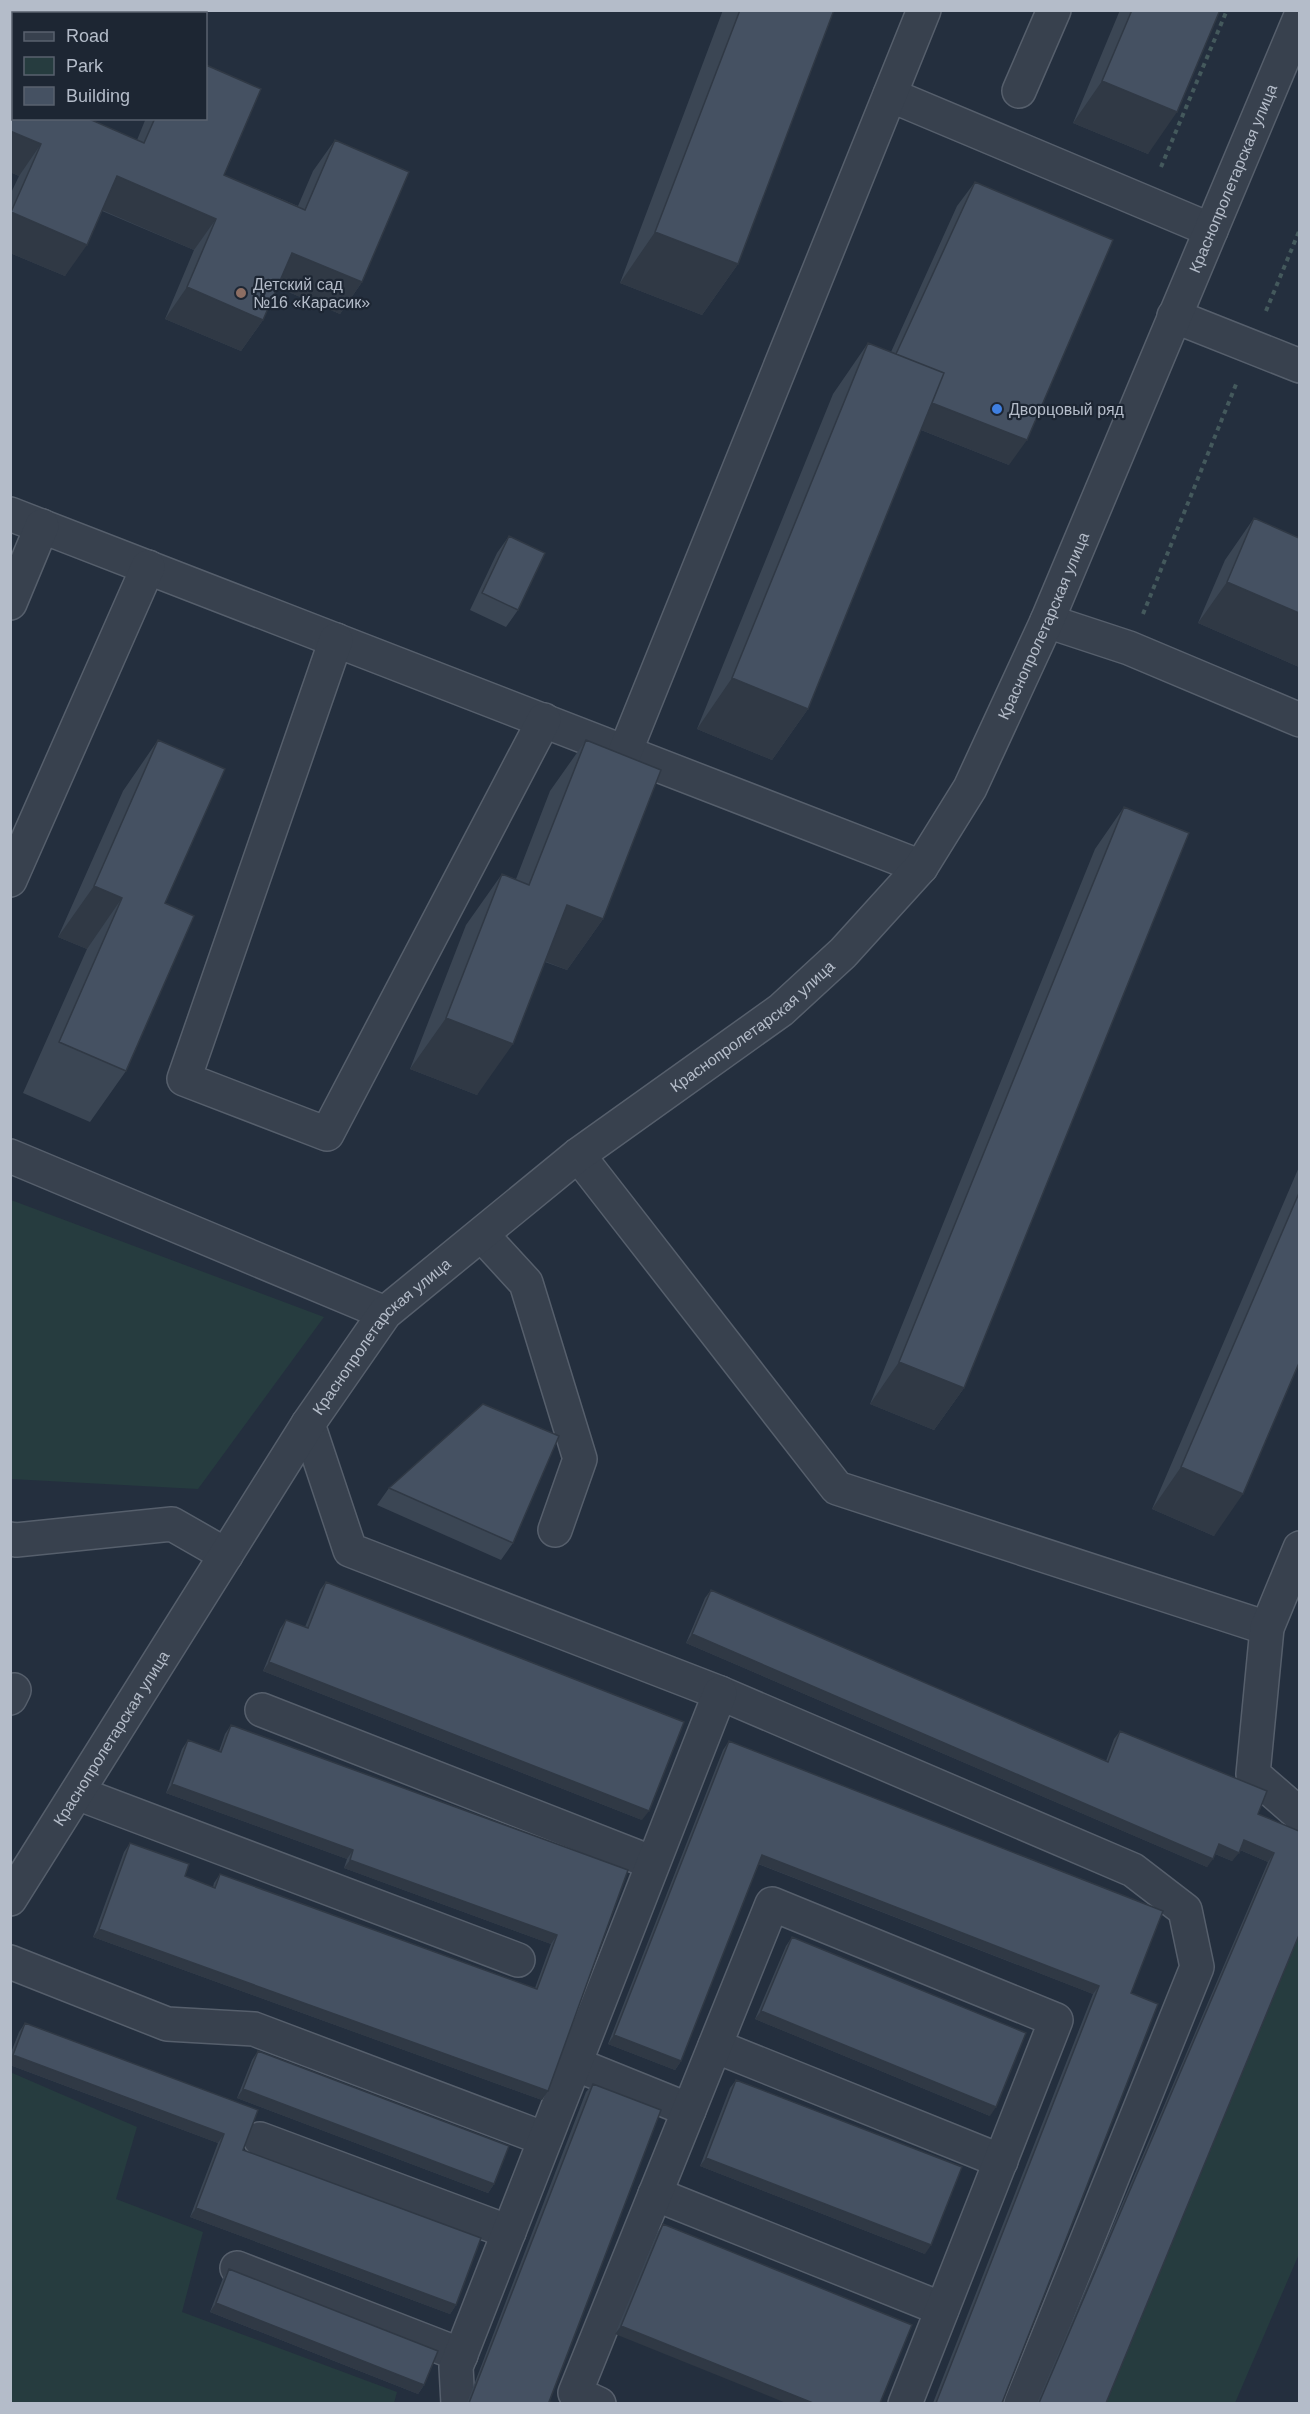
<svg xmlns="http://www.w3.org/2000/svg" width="1310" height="2414" font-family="Helvetica,sans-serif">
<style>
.green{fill:#263c3f}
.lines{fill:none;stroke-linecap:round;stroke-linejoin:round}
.minor-casing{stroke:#565f6c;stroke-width:36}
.path{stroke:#44595c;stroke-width:4;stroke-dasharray:4.5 4.5;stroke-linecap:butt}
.minor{stroke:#38414e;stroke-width:33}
.wall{fill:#3b4654}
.shaded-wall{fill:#303945}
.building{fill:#455162;stroke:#303945;stroke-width:1.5}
.education-dot{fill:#8d6e63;stroke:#1d2633;stroke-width:2}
.shop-dot{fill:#3f7fe0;stroke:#1d2633;stroke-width:2}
.labels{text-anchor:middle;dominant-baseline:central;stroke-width:4.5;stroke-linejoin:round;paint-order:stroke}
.street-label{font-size:16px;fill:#b4bcc9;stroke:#1d2633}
.poi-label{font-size:16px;fill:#b4bcc9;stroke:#1d2633;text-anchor:start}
</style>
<rect width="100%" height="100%" fill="#242f3e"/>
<path class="green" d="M11 1200 324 1317 198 1489 11 1479Z
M1299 1929V2254L1235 2403 1104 2404Z
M10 2072 137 2127 116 2199 203 2232 182 2312 397 2392 394 2403H11Z"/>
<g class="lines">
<defs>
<g id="minor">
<path d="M1019 91 1054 10"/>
<path d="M890 95 1211 230"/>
<path d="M1174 316 1300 366"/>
<path d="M10 514 921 867"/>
<path d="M10 603 42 526"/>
<path d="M1047 621 1129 648 1300 720"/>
<path d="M336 640 184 1079 327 1134 544 720"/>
<path d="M625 752 924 10"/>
<path d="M10 880 148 567"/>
<path d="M578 1155 837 1488 1267 1628"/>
<path d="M10 1156 385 1313"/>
<path d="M482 1235 526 1283 580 1459 555 1530"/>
<path d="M308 1424 350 1550 720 1693 1133 1870 1185 1910 1197 1967 1021 2404"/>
<path d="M10 1539 16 1540 172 1524 226 1555"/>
<path d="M1300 1548 1267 1628 1253 1774 1300 1815"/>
<path d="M10 1698 14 1690"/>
<path d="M262 1710 653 1863"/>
<path d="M77 1793 518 1960"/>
<path id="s1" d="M10 1899 308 1424 385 1313 578 1155 781 1010 843 953 921 867 970 788 1047 621 1300 18"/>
<path d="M10 1962 167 2024 254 2029 545 2139"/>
<path d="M715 2046 1001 2161"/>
<path d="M575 2064 689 2110"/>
<path d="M260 2139 509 2232"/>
<path d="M655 2194 942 2309"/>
<path d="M237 2268 461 2355"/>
<path d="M458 2404 456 2367 720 1693"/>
<path d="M599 2404 575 2393 772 1904 1056 2020 905 2404"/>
</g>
</defs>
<use href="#minor" class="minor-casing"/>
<path class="path" d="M1161 167 1227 10
M1266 311 1300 229
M1143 614 1237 382"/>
<use href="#minor" class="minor"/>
</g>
<path class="wall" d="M723 10H834L738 264 702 315 620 283Z
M1120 10H1220L1148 154 1073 123Z
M14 14V118L137 140 146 118H206L224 175 298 206 313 171 335 140 362 282 340 314 277 287 263 320 241 351 165 319 194 250 102 211 65 276 10 253V195L19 176 10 172V18Z
M975 182 1009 465 921 430 808 709 772 760 697 729 833 394 868 343 891 352 957 206Z
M1254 518 1299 538V667L1198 623 1225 560Z
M509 536 518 610 506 627 470 610 497 553Z
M158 740 165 903 126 1071 90 1122 23 1093 87 949 58 937 123 791Z
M586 740 603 919 567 970 545 962 477 1095 410 1069 466 925 502 874 516 879 550 791Z
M1124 807 964 1388 934 1430 870 1404 1095 849Z
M1299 1167V1363L1214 1536 1152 1509Z
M389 1488 513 1543 501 1560 377 1505Z
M326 1582 642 1820 263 1671 280 1629 286 1620 305 1627 320 1590Z
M711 1590 1106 1761 1114 1739 1120 1731 1258 1814 1299 1831 1106 2403H1037L1268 1862 1240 1850 1232 1861 1215 1854 1207 1867 686 1643 705 1598Z
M231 1725 628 1870 542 2100 93 1937 124 1852 130 1843 185 1876 213 1887 214 1883 220 1874 535 1988 551 1944 344 1868 347 1859 166 1793 182 1749 188 1740 219 1751 225 1734Z
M729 1741 1131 1993 1002 2403H933L1093 1994 758 1864 681 2061 675 2070 608 2044 723 1750Z
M792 1937 990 2116 755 2019 786 1946Z
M25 2023 258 2110 243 2150 456 2305 450 2314 190 2217 218 2143 10 2065V2055L19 2032Z
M258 2051 494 2184 488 2193 237 2098 252 2060Z
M736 2080 925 2254 700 2166 730 2088Z
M593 2084 549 2402 555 2403H467L586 2092Z
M663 2224 912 2325 615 2334 657 2233Z
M229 2269 424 2385 418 2394 210 2312 223 2278Z"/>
<path class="shaded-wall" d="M1102 81 1177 112 1148 154 1073 123Z
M10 131 41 144 19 176 10 172Z
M117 176 216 219 194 250 95 207Z
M11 212 87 245 65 276 10 253V214Z
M655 232 738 264 702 315 620 283Z
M292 253 362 282 340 314 270 284Z
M187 287 263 320 241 351 165 319Z
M883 383 1027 440 1009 465 866 408Z
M1227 582 1299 613V667L1198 623Z
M732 678 808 709 772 760 697 729Z
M94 886 122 898 87 949 58 937Z
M567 905 603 919 567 970 532 956Z
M446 1018 513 1044 477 1095 410 1069Z
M899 1362 964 1388 934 1430 870 1404Z
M1181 1467 1243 1494 1214 1536 1152 1509Z
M692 1634 1213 1859 1207 1867 686 1643Z
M269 1662 649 1811 642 1820 263 1671Z
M172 1784 353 1850 347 1859 166 1793Z
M1244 1840 1274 1853 1268 1862 1238 1849Z
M1219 1844 1239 1853 1232 1861 1213 1853Z
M762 1855 1099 1986 1093 1994 756 1863Z
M350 1860 557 1935 551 1944 344 1868Z
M99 1929 548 2091 542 2100 93 1937Z
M761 2011 996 2107 990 2116 755 2019Z
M614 2035 681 2061 675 2070 608 2044Z
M13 2055 224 2134 218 2143 10 2065V2059Z
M243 2089 494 2184 488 2193 237 2098Z
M706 2158 931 2245 925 2254 700 2166Z
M196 2208 456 2305 450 2314 190 2217Z
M216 2303 424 2385 418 2394 210 2312Z
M621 2326 813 2403H786L615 2334Z"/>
<path class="building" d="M17 10H29L36 14H16Z
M740 10H834L738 264 655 232Z
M1132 10H1220L1177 112 1102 81Z
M14 19V118H87L144 143 155 118H206V65L261 89 224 175 305 210 335 140 409 172 362 282 292 253 263 320 187 287 216 219 117 176 87 245 11 212 41 144 10 131V26Z
M975 182 1113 240 1027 440 932 403 944 373 896 354Z
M868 343 944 373 808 709 732 678Z
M1254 518 1299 538V613L1227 582Z
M509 536 545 553 518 610 482 593Z
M158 740 225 769 165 903 194 916 126 1071 59 1042 122 898 94 886Z
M586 740 661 770 603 919 567 905 513 1044 446 1018 502 874 529 885Z
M1124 807 1189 833 964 1388 899 1362Z
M1299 1193V1363L1243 1494 1181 1467Z
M483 1404 559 1436 513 1543 389 1488Z
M326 1582 684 1722 649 1811 269 1662 286 1620 308 1628Z
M711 1590 1108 1762 1120 1731 1267 1791 1258 1814 1299 1831V1935L1106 2403H1039L1274 1853 1244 1840 1239 1853 1219 1844 1213 1859 692 1634Z
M231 1725 628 1870 548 2091 99 1929 130 1843 189 1864 185 1876 215 1888 220 1874 537 1989 557 1935 350 1860 353 1850 172 1784 188 1740 221 1752Z
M729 1741 1163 1911 1131 1993 1158 2004 1002 2403H936L1099 1986 762 1855 681 2061 614 2035Z
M792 1937 1026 2033 996 2107 761 2011Z
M25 2023 258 2110 243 2150 481 2238 456 2305 196 2208 224 2134 13 2055Z
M258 2051 509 2146 494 2184 243 2089Z
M736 2080 962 2167 931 2245 706 2158Z
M593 2084 661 2110 549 2402 555 2403H469Z
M663 2224 912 2325 880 2403H813L621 2326Z
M229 2269 438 2351 424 2385 216 2303Z"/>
<circle class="education-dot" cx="241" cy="293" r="6"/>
<circle class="shop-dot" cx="997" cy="409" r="6"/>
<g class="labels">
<g class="street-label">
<text stroke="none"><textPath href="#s1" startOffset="2152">Краснопролетарская улица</textPath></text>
<text stroke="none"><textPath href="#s1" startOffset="1666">Краснопролетарская улица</textPath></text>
<text stroke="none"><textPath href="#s1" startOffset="1162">Краснопролетарская улица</textPath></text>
<text stroke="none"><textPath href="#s1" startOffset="676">Краснопролетарская улица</textPath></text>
<text stroke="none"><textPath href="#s1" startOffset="190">Краснопролетарская улица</textPath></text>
</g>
<g class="poi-label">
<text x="253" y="284">Детский сад<tspan x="253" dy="18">№16 «Карасик»</tspan></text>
<text x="1009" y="409">Дворцовый ряд</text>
</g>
</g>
<rect width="1310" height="2414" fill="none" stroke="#b4bcc9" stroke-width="24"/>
<rect x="12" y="12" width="195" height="108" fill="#1d2633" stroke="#59626f" stroke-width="1.5"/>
<rect x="24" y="32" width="30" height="9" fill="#38414e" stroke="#59626f" stroke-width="1.5"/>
<text x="66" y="42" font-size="18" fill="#b4bcc9">Road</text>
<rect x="24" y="57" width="30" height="18" fill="#263c3f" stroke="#59626f" stroke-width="1.5"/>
<text x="66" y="72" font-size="18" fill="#b4bcc9">Park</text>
<rect x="24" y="87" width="30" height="18" fill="#455162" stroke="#59626f" stroke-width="1.5"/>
<text x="66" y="102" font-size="18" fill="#b4bcc9">Building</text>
</svg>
